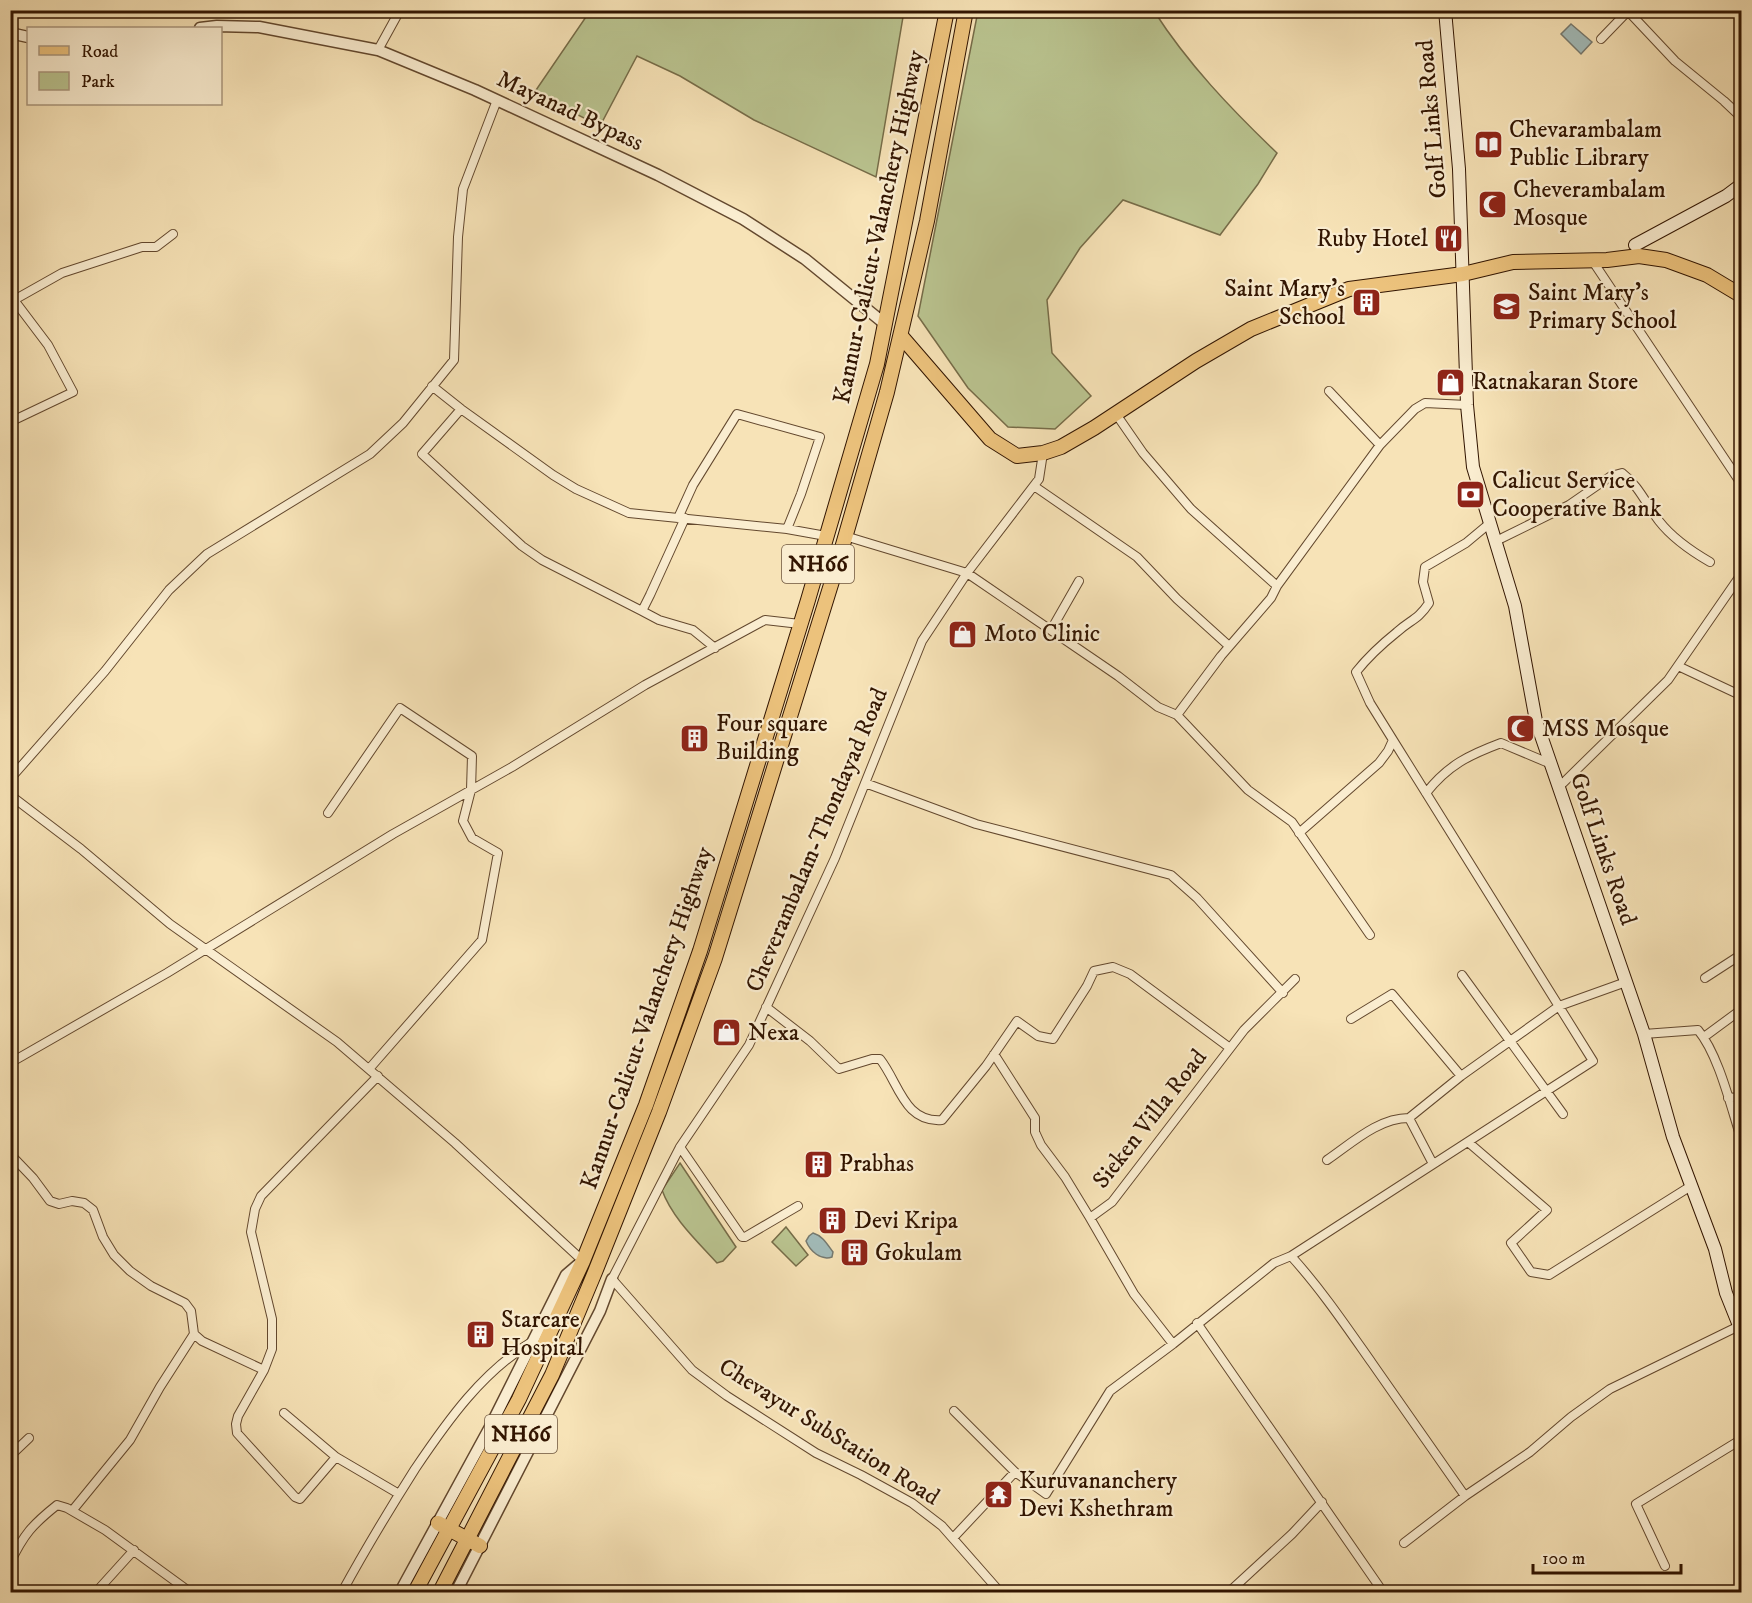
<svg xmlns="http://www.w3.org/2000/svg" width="1752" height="1603" font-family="'IM FELL DW Pica',serif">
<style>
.green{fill:#bac490;stroke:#766c48;stroke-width:1.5}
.water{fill:#a2bbb9;stroke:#75796f;stroke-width:1.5}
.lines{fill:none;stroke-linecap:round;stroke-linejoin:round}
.minor-casing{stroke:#63482e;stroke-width:10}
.tertiary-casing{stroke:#63482e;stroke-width:13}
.secondary-casing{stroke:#321501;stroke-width:14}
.primary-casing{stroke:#321501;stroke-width:16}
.trunk-casing{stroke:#321501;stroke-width:16}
.minor{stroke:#faedd0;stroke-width:8}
.tertiary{stroke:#faedd0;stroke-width:10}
.secondary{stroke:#faedd0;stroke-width:12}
.primary{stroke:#ecc27c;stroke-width:14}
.trunk{stroke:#ecc27c;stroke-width:14}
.labels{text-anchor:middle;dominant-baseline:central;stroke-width:4.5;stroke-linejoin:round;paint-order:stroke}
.shield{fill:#faedd0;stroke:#6e563f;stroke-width:1.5}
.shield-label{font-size:22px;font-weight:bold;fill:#321501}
.street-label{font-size:24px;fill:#321501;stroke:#faedd0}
.poi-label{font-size:24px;fill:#321501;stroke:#faedd0;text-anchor:start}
</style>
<rect width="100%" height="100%" fill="#f7e3b7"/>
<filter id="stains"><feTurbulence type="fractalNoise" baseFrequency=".00333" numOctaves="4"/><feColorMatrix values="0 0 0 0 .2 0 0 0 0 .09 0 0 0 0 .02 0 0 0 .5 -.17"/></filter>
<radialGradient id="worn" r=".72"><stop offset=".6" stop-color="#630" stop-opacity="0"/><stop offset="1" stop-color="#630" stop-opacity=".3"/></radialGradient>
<path class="green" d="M590 11H904L876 177 754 120 680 76 637 56 600 126 534 93Z
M978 11H1154C1188 64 1231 109 1277 153L1258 184 1220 235 1123 200 1080 248 1047 300 1052 353 1091 396 1055 429 1008 427 968 388 918 316Z
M680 1163 736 1247 723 1261 717 1263C698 1242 672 1218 662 1190Z
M786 1227 808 1255 796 1266 772 1242Z"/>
<path class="water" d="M1571 24 1592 42 1581 54 1561 34Z
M813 1233C823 1236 827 1244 833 1252L832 1257C821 1261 810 1251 806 1241L809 1236Z"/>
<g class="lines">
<defs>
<path id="minor" d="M1627 10 1675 61 1724 101 1742 118
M1601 39 1629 10
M378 50 400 10
M1592 260 1742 485
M10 300H14L62 273 142 247H156L173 234
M432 386 461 409
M1329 391 1380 445
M1116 414 1143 453 1191 509 1277 586
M10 422 73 392 48 345 14 300
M1034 486 1137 557 1177 599 1229 646
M678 518 693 485 737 414 820 437 801 494 787 529
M685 518 650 595 642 611 542 560 522 546 422 454 461 409 553 475 576 489 629 513 787 529 826 536
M845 536 967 573 1118 676 1158 707 1177 715 1248 790 1292 822 1370 935
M1496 541 1569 505 1611 476 1622 473C1639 486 1646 504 1659 521 1673 539 1691 551 1710 562
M642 611 659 620 693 630 715 648
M1051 630 1079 581
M1678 666 1742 696
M1177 715 1221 656 1271 598 1277 586 1380 445 1415 409 1425 403 1467 405
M10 779 105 671 169 590 207 554 370 454 403 423 454 360 458 237 463 189 497 100
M865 783 976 824 1171 875 1197 898 1283 993
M1559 787 1668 680 1742 573
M1426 793C1448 765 1469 755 1501 743L1551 764
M10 795 81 849 170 924 337 1042 455 1143 583 1261
M328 813 400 708 472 756 471 790 463 821 472 838 498 853 482 940 369 1069
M1299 833 1379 763 1388 751 1393 740 1370 703 1356 672C1368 657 1382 644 1397 632 1410 620 1418 620 1429 603L1423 582 1425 567 1466 543 1490 523
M1462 975 1563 1114
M1705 978 1742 954
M766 1007 810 1041 839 1069 872 1059H880C899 1083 904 1123 942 1120L986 1066 1017 1021 1038 1036 1053 1039 1087 986 1094 971 1113 967 1130 974 1230 1048
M1351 1019 1392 994 1461 1076
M1644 1034 1698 1030C1719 1055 1731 1108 1742 1141
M1704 1037 1742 1009
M994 1054 1035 1118V1132L1041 1145 1065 1177 1090 1218 1112 1202 1244 1030 1295 979
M10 1063 167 973 393 834 512 767 645 685 765 620 800 624
M1728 1098 1742 1097
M1468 1142 1547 1210 1511 1243 1531 1272 1549 1275 1691 1186
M680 1147 742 1237H745L798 1206
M10 1154 33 1178 50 1201 59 1204 72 1201 84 1203 93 1210 103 1237 114 1255 130 1271 151 1286 185 1303 191 1311 194 1334 202 1341 264 1370
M1327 1160C1352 1143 1378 1118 1409 1118
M1433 1164 1409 1118 1461 1076 1559 1006 1626 982
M1090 1218 1134 1294 1173 1344
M1291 1256 1593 1061 1393 740
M1197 1323 1383 1592
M954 1411 1015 1472
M284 1413 336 1457 399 1494
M10 1456 29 1438
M336 1457 300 1499 295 1497 237 1433 236 1424 238 1416 264 1370 272 1349V1319L251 1232 255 1209 261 1196 378 1076
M72 1511 130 1440 160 1387 194 1334
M953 1538 1015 1472 1046 1494 1110 1391 1173 1344 1274 1263 1291 1256C1321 1289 1346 1326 1372 1363 1403 1407 1434 1452 1465 1496L1530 1452 1571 1417 1610 1389 1739 1326
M1404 1543 1465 1496
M10 1563C24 1534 32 1525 57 1505L67 1508 105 1530 190 1592
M1665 1566 1636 1504 1742 1439
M96 1592 134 1550
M342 1592C365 1550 389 1510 415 1469 448 1420 482 1372 533 1341
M1000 1592 942 1526 912 1503 861 1475 816 1453 727 1396 692 1370 612 1279 680 1147 749 1045 835 858 922 641 967 573 1039 479 1043 453
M1229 1592 1292 1534 1322 1502"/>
<path id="tertiary" d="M200 28 217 26 259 27 378 50 475 90 658 175 743 219 805 259 885 324
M10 33 28 37
M400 1592 490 1427 566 1275 580 1263
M456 1592 600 1311 612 1279"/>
<path id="secondary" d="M1445 10 1459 169 1467 405 1473 467 1515 606 1536 721 1644 1034 1673 1137 1715 1249 1726 1293 1742 1333
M1635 245 1726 196 1742 184"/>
<path id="primary" d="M901 336 990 439 1017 456 1043 453 1061 447 1094 428 1196 361 1251 329 1349 289 1463 274 1513 262 1607 260 1639 256 1666 260 1707 275 1742 296"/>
<path id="trunk" d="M438 1523 480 1546
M415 1592 519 1399 583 1261 646 1105 700 951 808 600 877 364 947 10
M440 1592 552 1375 595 1272 659 1112 715 958 838 562 887 392 927 221 966 10"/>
</defs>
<use href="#minor" class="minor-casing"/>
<use href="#tertiary" class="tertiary-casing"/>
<use href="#secondary" class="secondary-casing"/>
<use href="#primary" class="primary-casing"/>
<use href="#trunk" class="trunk-casing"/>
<use href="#minor" class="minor"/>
<use href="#tertiary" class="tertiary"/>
<use href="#secondary" class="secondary"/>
<use href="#primary" class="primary"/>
<use href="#trunk" class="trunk"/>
</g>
<defs>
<symbol id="library-square" viewBox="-11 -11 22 22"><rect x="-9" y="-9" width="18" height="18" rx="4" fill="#8f2418" stroke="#faedd0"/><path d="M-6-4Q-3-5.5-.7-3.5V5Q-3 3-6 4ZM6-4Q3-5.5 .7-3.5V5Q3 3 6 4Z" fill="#fff"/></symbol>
<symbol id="mosque-square" viewBox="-11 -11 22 22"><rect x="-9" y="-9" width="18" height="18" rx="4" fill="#8f2418" stroke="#faedd0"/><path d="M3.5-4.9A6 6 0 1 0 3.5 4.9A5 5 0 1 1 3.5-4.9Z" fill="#fff"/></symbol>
<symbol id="restaurant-square" viewBox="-11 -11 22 22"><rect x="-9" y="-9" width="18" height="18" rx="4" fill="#8f2418" stroke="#faedd0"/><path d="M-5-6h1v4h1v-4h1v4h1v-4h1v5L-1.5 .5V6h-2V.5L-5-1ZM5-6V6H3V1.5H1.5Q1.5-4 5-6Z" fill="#fff"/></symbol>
<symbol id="building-square" viewBox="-11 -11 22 22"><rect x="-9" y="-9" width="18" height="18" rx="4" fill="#8f2418" stroke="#faedd0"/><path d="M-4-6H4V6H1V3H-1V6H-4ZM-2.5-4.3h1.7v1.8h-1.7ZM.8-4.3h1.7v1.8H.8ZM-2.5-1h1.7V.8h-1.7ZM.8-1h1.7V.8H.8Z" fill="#fff"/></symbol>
<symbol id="school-square" viewBox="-11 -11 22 22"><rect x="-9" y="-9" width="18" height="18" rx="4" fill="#8f2418" stroke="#faedd0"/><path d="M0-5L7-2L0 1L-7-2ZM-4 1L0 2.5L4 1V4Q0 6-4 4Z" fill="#fff"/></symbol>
<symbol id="shop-square" viewBox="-11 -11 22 22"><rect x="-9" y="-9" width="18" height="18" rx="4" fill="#8f2418" stroke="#faedd0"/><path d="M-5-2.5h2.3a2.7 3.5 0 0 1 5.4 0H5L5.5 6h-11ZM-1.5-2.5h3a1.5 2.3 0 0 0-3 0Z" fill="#fff"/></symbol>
<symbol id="bank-square" viewBox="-11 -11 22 22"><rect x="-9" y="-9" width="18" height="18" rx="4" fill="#8f2418" stroke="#faedd0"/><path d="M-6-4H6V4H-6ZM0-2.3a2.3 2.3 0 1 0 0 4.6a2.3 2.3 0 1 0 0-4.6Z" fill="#fff"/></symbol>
<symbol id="temple-square" viewBox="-11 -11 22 22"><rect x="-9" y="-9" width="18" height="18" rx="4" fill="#8f2418" stroke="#faedd0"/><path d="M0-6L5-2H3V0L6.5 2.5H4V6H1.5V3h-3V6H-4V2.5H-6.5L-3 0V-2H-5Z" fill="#fff"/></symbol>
</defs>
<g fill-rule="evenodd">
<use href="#library-square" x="1472" y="128" width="33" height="33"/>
<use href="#mosque-square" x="1476" y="188" width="33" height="33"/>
<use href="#restaurant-square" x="1432" y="222" width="33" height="33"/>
<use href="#building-square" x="1350" y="286" width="33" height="33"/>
<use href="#school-square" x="1490" y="290" width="33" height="33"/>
<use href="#shop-square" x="1434" y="366" width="33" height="33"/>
<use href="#bank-square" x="1454" y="478" width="33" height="33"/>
<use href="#shop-square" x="946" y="618" width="33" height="33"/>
<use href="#mosque-square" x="1504" y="712" width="33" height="33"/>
<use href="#building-square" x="678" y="722" width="33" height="33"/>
<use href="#shop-square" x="710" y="1016" width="33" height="33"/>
<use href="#building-square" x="802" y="1148" width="33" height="33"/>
<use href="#building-square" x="816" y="1204" width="33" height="33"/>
<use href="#building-square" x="838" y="1236" width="33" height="33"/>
<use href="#building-square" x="464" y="1318" width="33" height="33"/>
<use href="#temple-square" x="982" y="1478" width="33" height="33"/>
</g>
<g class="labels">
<g class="shield">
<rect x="782" y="545" width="72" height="38" rx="4.5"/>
<rect x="485" y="1415" width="72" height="38" rx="4.5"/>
</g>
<g class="shield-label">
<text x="818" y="564">NH66</text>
<text x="521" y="1434">NH66</text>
</g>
<g class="street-label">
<text transform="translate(570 111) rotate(25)">Mayanad Bypass</text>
<text transform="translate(1432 119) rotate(-95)">Golf Links Road</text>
<text transform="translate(879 227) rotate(-78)">Kannur-Calicut-Valanchery Highway</text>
<text transform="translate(817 840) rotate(-67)">Cheverambalam-Thondayad Road</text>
<text transform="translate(1603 849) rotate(71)">Golf Links Road</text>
<text transform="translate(647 1018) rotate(-71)">Kannur-Calicut-Valanchery Highway</text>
<text transform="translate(1150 1119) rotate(-52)">Sieken Villa Road</text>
<text transform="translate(829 1432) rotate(32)">Chevayur SubStation Road</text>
</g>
<g class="poi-label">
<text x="1509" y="130">Chevarambalam<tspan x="1509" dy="28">Public Library</tspan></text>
<text x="1513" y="190">Cheverambalam<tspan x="1513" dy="28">Mosque</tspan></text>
<text x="1428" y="239" text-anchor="end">Ruby Hotel</text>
<text x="1345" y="289" text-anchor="end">Saint Mary's<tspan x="1345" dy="28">School</tspan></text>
<text x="1528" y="293">Saint Mary's<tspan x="1528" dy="28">Primary School</tspan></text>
<text x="1472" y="382">Ratnakaran Store</text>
<text x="1492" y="481">Calicut Service<tspan x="1492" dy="28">Cooperative Bank</tspan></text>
<text x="984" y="634">Moto Clinic</text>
<text x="716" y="724">Four square<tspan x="716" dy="28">Building</tspan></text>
<text x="1542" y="729">MSS Mosque</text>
<text x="748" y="1033">Nexa</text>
<text x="839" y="1164">Prabhas</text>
<text x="854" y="1221">Devi Kripa</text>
<text x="875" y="1253">Gokulam</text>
<text x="501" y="1320">Starcare<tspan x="501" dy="28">Hospital</tspan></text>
<text x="1019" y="1481">Kuruvananchery<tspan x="1019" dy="28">Devi Kshethram</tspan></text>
</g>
</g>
<rect width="1752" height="1603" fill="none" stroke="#f7e3b7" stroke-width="36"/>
<rect x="12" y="12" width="1728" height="1579" fill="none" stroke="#321501" stroke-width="3"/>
<rect x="18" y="18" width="1716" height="1567" fill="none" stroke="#321501" stroke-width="1.5"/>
<rect x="27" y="27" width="195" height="78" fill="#faedd0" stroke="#aa977d" stroke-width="1.5"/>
<rect x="39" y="46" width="30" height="9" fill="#ecc27c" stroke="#aa977d" stroke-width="1.5"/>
<text x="81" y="57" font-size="18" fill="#321501">Road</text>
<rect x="39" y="72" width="30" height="18" fill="#bac490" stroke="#aa977d" stroke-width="1.5"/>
<text x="81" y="87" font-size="18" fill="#321501">Park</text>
<path d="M1533 1564v9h148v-9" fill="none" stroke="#321501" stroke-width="3"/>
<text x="1542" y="1564" font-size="18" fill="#321501" stroke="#faedd0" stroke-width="4.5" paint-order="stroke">100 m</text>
<rect width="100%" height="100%" filter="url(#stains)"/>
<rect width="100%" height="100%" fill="url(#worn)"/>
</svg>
